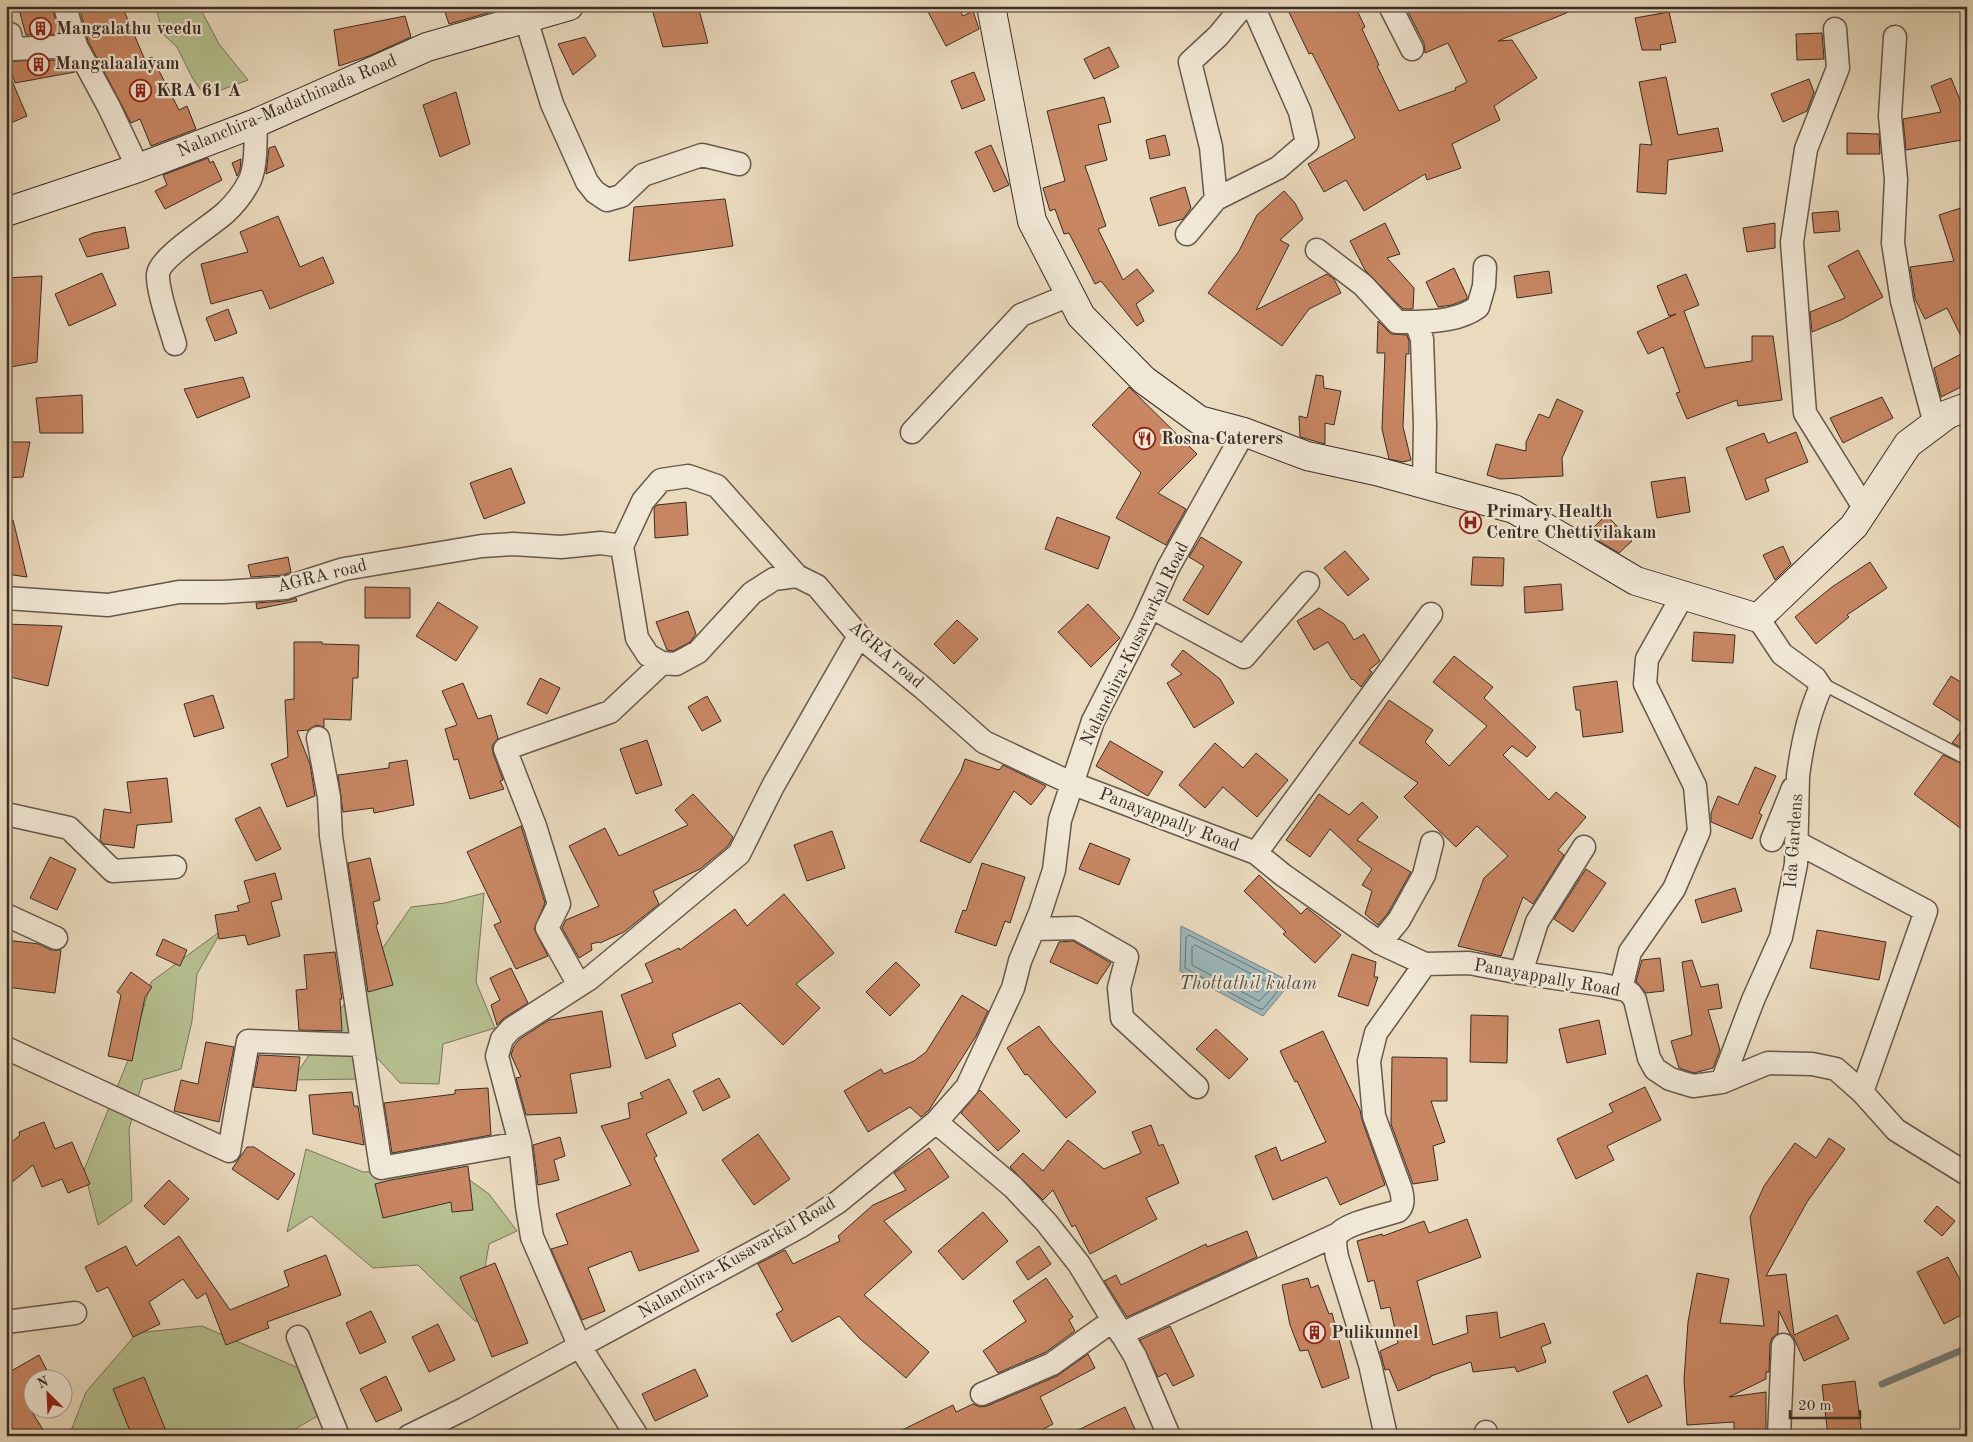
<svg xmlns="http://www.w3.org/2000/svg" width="1973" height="1442" font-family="'Old Standard TT',serif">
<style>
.green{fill:#b6c091;stroke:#78765b}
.water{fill:#9cb8bc;stroke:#758080}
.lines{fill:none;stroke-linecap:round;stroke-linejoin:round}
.shore{stroke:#6b7270;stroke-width:1}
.stream{stroke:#758080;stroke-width:7}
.building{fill:#c88663;stroke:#3a2d25}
.lane-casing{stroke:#66584b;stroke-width:14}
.street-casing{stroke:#66584b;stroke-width:25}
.secondary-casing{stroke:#3a2d25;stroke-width:30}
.lane{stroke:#f1e7d5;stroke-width:11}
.street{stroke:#f1e7d5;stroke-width:22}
.secondary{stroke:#f1e7d5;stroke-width:28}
.labels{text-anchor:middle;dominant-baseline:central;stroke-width:4.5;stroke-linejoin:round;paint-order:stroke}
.poi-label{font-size:18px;font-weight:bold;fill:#3a2d25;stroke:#f1e7d5;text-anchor:start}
.street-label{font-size:18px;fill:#3a2d25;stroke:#f1e7d5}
.water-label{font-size:19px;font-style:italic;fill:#52504b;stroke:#f1e7d5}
</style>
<rect width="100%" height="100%" fill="#eadabe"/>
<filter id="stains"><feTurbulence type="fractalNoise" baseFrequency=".004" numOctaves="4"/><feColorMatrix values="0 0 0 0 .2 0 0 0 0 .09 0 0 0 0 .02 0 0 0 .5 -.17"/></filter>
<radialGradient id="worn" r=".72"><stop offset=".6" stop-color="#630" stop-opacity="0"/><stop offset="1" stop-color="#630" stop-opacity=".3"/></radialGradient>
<path class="green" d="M155 6H199L219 44 248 80 205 96 193 79 177 47 164 35Z
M484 893 476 982 495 1028 443 1044 439 1084 400 1083 371 1051 360 1079 292 1080 411 907 445 903Z
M222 930 197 974 192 1021 181 1069 143 1080 129 1129 132 1201 98 1225 84 1170 130 1055 151 982Z
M306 1149 363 1172 453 1168 489 1194 517 1231 489 1244 476 1322 418 1265 373 1268 311 1216 287 1232Z
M202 1326 303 1370 326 1411 283 1436H69L86 1392 137 1333Z"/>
<path class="water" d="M1181 926 1291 982 1263 1016 1180 971Z"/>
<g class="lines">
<path class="shore" d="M1189 935 1281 982 1282 986 1263 1009H1260L1185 968 1186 938Z
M1195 945 1271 984 1272 988 1259 1001 1192 965V948Z
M1240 977 1259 987 1260 990 1257 992 1239 982 1238 979Z"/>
<path class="stream" d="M1882 1384 1967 1348"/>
</g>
<path class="building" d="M18 6H52L59 34 26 35Z
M79 6H122L145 60 152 57 179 110 187 106 196 129 151 146 140 119 131 123 88 41Z
M443 6H509V7L449 24Z
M651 6H698L708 43 663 47Z
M925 6H957L963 16 973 11 979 29 946 46Z
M1286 6H1355L1365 27 1362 29 1379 65 1377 66 1399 111 1456 90 1455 88 1467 82 1448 43 1425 53 1424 43 1405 6 1581 7 1498 41 1512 40 1537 78 1494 106 1500 120 1452 144 1461 168 1427 180 1425 174 1364 211 1346 180 1324 192 1308 164 1355 138 1312 53 1309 54Z
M1669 12 1676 42 1660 45 1661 50H1642L1635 18Z
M405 16 411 37 369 56 339 66 334 30Z
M1822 33 1824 59 1797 60 1796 34Z
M585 37 596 56 573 75 558 44Z
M1109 47 1119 67 1094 79 1084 59Z
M68 60 75 72 15 83 8 61Z
M6 67 27 116 6 125Z
M974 72 985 100 962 109 951 81Z
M1666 77 1678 135 1718 128 1723 151 1668 160 1666 194 1637 192 1640 144 1652 145 1639 82Z
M1951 78 1967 117V139L1906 150 1903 119 1941 112 1931 86Z
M1809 79 1814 92 1807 111 1783 122 1771 94Z
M456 92 470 144 440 157 423 105Z
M1104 97 1111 122 1098 125 1107 160 1085 166 1106 226 1098 229 1123 280 1137 269 1154 291 1136 304 1144 321 1137 326 1101 281 1095 284 1069 233 1064 234 1055 209 1050 211 1043 188 1065 181 1047 111Z
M1847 133 1879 134 1880 154H1847Z
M1165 135 1170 155 1150 159 1146 140Z
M991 145 1009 185 994 192 975 152Z
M275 146 284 166 266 174 269 148Z
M208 158 210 163 213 161 222 180 165 209 155 191 167 185 163 175Z
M241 159 240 170 237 176 232 163Z
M1185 187 1191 208 1183 219 1159 226 1150 198Z
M1284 191 1295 203 1303 219 1280 240 1289 245 1256 310 1327 274 1334 279 1341 293 1309 309 1282 346 1208 293 1239 251 1257 215Z
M725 199 733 246 629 261 634 207Z
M1967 206V348L1947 308 1925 319 1915 299 1910 267 1954 261 1939 215Z
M1838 211 1840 231 1814 233 1812 213Z
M278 216 300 267 323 257 334 283 270 309 262 290 211 304 201 264 248 252 240 232Z
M1385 223 1400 254 1387 258 1414 288 1413 309H1403L1365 270 1350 241Z
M1775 223V248L1747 252 1743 228Z
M125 227 129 248 87 257 79 239 93 233Z
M1858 250 1883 297 1841 320 1812 332 1810 312 1845 298 1828 266Z
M1454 268 1467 296V299L1452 305 1438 307 1426 282Z
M1549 271 1552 293 1517 298 1514 276Z
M102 273 116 305 69 326 55 294Z
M1686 274 1699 305 1684 311 1705 368 1752 361V336H1773L1782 400 1738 406 1737 400 1687 419 1676 393 1680 392 1663 347 1648 354 1637 332 1676 314 1669 316 1657 286Z
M42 276 37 362 6 368V278Z
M228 309 237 333 215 341 206 318Z
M1378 321 1391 334 1407 335 1409 341V354H1406L1403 427 1411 460 1403 462 1389 459 1382 429 1385 353H1377Z
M1967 351V384L1941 397 1934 368Z
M1316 375 1323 376 1324 388 1341 391 1334 425 1325 423V444L1300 437 1299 416 1307 418Z
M243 377 250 397 197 418 184 389Z
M1129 387 1197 454 1158 493 1186 509 1166 545 1116 518 1141 473 1092 425Z
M82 395 83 433H40L36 398Z
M1882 397 1893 418 1843 443 1830 418Z
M1557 399 1583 411 1562 458 1563 476 1500 479 1487 475 1496 444 1526 451V442L1539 414 1549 418Z
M1796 432 1808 462 1765 479 1769 491 1746 500 1726 448 1764 433 1768 443Z
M6 442H30L23 477 6 478Z
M511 468 525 503 484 519 470 483Z
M1685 477 1690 512 1657 518 1651 482Z
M686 502 688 535 655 538 654 508 657 505Z
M1606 515 1632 541 1619 553 1587 534Z
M1057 517 1110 537 1098 569 1045 549Z
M13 520 27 577 6 574V521Z
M1201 537 1242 562 1208 615 1183 600 1204 566 1189 557Z
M1783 546 1791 564 1775 580 1763 555Z
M1345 551 1369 579 1348 596 1324 568Z
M288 557 291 572 283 575 251 577 248 565Z
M1473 557 1504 558 1503 586 1471 585Z
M1870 562 1887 588 1847 615 1849 617 1816 644 1795 617 1832 587Z
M1561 584 1563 610 1525 613 1524 587Z
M365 587 410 588V618H365Z
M296 598 297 601 257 609 256 603 286 601Z
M438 602 478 627 456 661 416 636Z
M1088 604 1120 638 1091 667 1058 632Z
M1319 608 1344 624 1354 640 1364 634 1380 661 1369 670 1372 672 1361 687 1353 679 1352 680 1328 642 1314 650 1297 621Z
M688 611 696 634 690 642 673 651 667 650 656 622Z
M957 620 978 639 954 664 934 644Z
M6 624 62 626 48 686 6 676Z
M1694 632 1735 635 1733 663 1692 661Z
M294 642H322V644L359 645 358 678H353L351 720 324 719V727L316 725 308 730 297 731 310 764 315 796 287 807 271 764 288 757 285 700 294 699Z
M1183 650 1220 679 1234 703 1194 728 1167 683 1182 674 1171 665Z
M1454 656 1493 687 1484 698 1536 747 1527 757 1512 746 1503 755 1549 800 1556 792 1586 817 1558 850 1564 855 1533 904 1523 897 1501 956 1458 946 1484 878 1508 856 1477 826 1456 847 1404 797 1418 783 1359 743 1389 700 1433 730 1425 742 1449 766 1487 726 1433 682Z
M1951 676 1967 686V750L1952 743 1966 725 1933 704Z
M540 678 560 688 547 714 527 704Z
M1617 681 1623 732 1583 737 1580 710H1576L1573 687Z
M463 683 478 719 491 715 498 738 492 746 493 753 503 780 500 781 504 789 470 799 458 759 454 760 445 729 457 725 442 691Z
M213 695 224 728 194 737 184 704Z
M707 696 721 721 702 731 688 707Z
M647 740 662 785 636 794 620 749Z
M1110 741 1163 772 1148 796 1096 766Z
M1215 743 1243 768 1256 753 1288 780 1257 817 1223 787 1205 808 1179 785Z
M1943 755 1967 766V833L1914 794Z
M965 759 999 770 1003 765 1046 786 1031 805 1014 791 970 863 920 841 961 771Z
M407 760 414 805 374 813 373 808 343 812 338 775 389 768V763Z
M1755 767 1776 776 1759 813 1762 815 1752 839 1711 822V813L1718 796 1738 805Z
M167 778 172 822 137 825 134 848 104 844 100 840 104 809 131 813 127 782Z
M693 794 733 837 728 846 700 869 653 891 659 904 624 932 600 943 599 942 591 944 592 950 579 958 562 928 566 920 599 906 569 846 605 828 619 856 688 825 675 810Z
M1319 794 1349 815 1362 802 1378 817 1357 840 1411 872 1388 913 1378 925 1365 914 1372 891 1362 885 1372 869 1330 829 1310 857 1286 840Z
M260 807 281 849 256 861 235 819Z
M521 826 545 903 534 929 548 956 516 969 494 925 501 922 467 852Z
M832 831 845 868 807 881 794 845Z
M1090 843 1130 859 1119 885 1079 869Z
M50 857 76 869 57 910 30 898Z
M370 858 380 900 373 902 378 924 376 925 393 985 368 992 348 863Z
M982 863 1025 877 1010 923 1005 921 996 946 955 932 963 910 966 911Z
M1586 869 1606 883 1573 932 1554 919Z
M275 873 282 899 271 902 280 936 248 945 245 935 219 939 215 915 239 911 237 906 250 902 244 881Z
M1259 875 1301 914 1307 908 1341 935 1315 963 1283 934 1286 932 1244 891Z
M1735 888 1742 911 1702 923 1695 900Z
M784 894 834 953 796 984 820 1008 783 1045 740 1003 672 1034 676 1046 646 1059 621 995 653 982 645 964 679 948 680 950 735 909 747 926Z
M1817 930 1886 942 1879 980 1810 968Z
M163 939 187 950 180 966 156 955Z
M6 940 39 944 51 950H61L55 993 6 987Z
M1073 941 1111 963 1097 984 1050 962 1059 942Z
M335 952 342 999H340L342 1031 299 1030 296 990 307 989 304 955Z
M1352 954 1376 962 1374 977H1378L1368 1006 1338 996Z
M1660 958 1664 991 1646 993 1636 981 1642 960Z
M1692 960 1701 987 1718 984 1722 1008 1708 1010 1720 1050 1713 1068 1694 1073 1679 1068 1671 1041 1692 1035 1682 962Z
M896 962 920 985 890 1016 866 992Z
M511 968 528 1003 504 1018 497 1025 491 1005 500 1000 490 978Z
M131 972 152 987 145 997 132 1061 108 1056 121 995 117 992Z
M962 995 988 1011 976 1036 929 1110 921 1117 910 1107 868 1132 844 1091 881 1069 884 1074 914 1061 926 1052Z
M602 1011 611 1067 570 1074 577 1113 526 1115 516 1078 521 1077 511 1055 514 1046 520 1039 549 1020Z
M1471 1015 1508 1016 1507 1063 1470 1062Z
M1599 1020 1606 1054 1567 1063 1559 1029Z
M1039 1026 1052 1043 1096 1092 1066 1118 1027 1074 1025 1075 1007 1048Z
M1216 1029 1248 1059 1229 1079 1196 1049Z
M1323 1031 1360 1110 1362 1120 1385 1185 1340 1205 1327 1177 1273 1200 1255 1156 1276 1147 1281 1161 1326 1142 1297 1081 1295 1082 1280 1051Z
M206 1042 234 1047 219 1122 174 1111 181 1080 198 1084Z
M259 1055 300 1057 296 1091 253 1087Z
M1392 1057 1447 1058V1101H1431L1445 1142 1433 1146 1438 1180 1413 1184 1391 1124Z
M719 1078 730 1097 703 1111 693 1091Z
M669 1079 687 1113 646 1134 657 1156 654 1158 699 1251 639 1271 631 1251 588 1268 605 1311 582 1320 551 1249 568 1244 556 1214 631 1185 601 1126 630 1118 628 1103 643 1098 640 1093Z
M1645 1087 1661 1120 1607 1146 1614 1160 1576 1179 1557 1139 1613 1112 1609 1104Z
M488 1088 491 1135 392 1153 384 1103 455 1094V1090Z
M980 1090 1020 1131 998 1151 961 1113Z
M352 1092 354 1106H358L364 1145 313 1134 309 1095Z
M44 1122 55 1149 72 1142 90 1184 68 1193 62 1179 42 1187 33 1165 6 1187V1147L20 1135 19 1132Z
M1151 1125 1159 1146 1163 1144 1179 1183 1146 1198 1157 1219 1090 1254 1075 1225 1072 1227 1053 1190 1043 1200 1010 1167 1023 1153 1043 1171 1068 1140 1104 1169 1141 1153 1132 1132Z
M758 1134 790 1179 754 1205 722 1160Z
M560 1137 565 1156 554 1160 559 1180 538 1185 533 1145Z
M1829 1138 1845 1149 1807 1202 1766 1276 1786 1274 1794 1335 1837 1315 1849 1339 1804 1361 1793 1336 1790 1334 1779 1311 1778 1333 1772 1338 1770 1344 1769 1372H1766V1379L1729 1397 1766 1392V1436H1734V1422L1687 1425 1684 1380 1688 1322 1697 1273 1729 1279 1720 1323 1764 1326 1750 1217 1764 1186 1795 1143 1816 1158Z
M247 1147H254L295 1174 278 1200 232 1169Z
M929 1148 949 1177 884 1221 912 1252 864 1295 929 1352 906 1378 859 1338 839 1316 792 1342 776 1314 783 1310 758 1264 785 1250 793 1264 840 1241 838 1236 873 1205 906 1190 894 1173Z
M468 1166 473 1210 452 1212 451 1202 383 1218 375 1184 391 1180Z
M169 1180 189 1199 164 1225 144 1206Z
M1937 1206 1955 1221 1942 1236 1924 1221Z
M983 1212 1008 1241 963 1280 938 1251Z
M1467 1219 1481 1257 1417 1281 1433 1345 1468 1333 1466 1316 1497 1312 1500 1338 1544 1323 1551 1343 1541 1347 1546 1362 1517 1372 1515 1367 1473 1372 1471 1362 1431 1376V1377L1398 1391 1389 1369 1385 1370 1380 1351 1398 1343 1390 1307 1381 1309 1374 1280 1368 1282 1357 1241 1382 1234 1383 1236 1424 1221 1429 1233Z
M1247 1231 1257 1257 1127 1317 1104 1281 1116 1275 1121 1285 1206 1244 1207 1247Z
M179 1236 230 1310 289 1286 284 1271 326 1255 341 1295 267 1322 269 1328 226 1345 206 1293 197 1299 183 1279 149 1302 160 1324 133 1337 108 1287 97 1292 85 1267 126 1246 136 1266Z
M1039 1246 1051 1264 1028 1280 1016 1262Z
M1948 1257 1967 1293V1312L1944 1324 1917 1272Z
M495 1263 528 1343 492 1357 460 1277Z
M1046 1278 1073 1317 1069 1320 1075 1331 1046 1352 998 1373 983 1351 1026 1321 1013 1301Z
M1308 1278 1311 1288 1318 1285 1329 1314 1332 1313 1349 1378 1322 1388 1308 1350 1300 1351 1290 1325 1282 1285Z
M371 1311 386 1342 360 1354 346 1323Z
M438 1324 455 1360 429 1372 412 1337Z
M1170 1326 1194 1376 1173 1386 1166 1373 1158 1377 1140 1340Z
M1088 1354 1095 1368 1040 1397 1053 1424 1030 1436H890L953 1405 956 1412 973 1404 980 1407 987 1406 1057 1376Z
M39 1355 52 1380H32V1412L47 1436H6V1374Z
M695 1369 708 1396 655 1421 642 1394Z
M1647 1375 1662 1406 1628 1423 1613 1392Z
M386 1376 402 1410 376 1422 360 1389Z
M144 1377 168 1436H132L113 1389Z
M1855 1381 1862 1436H1828L1822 1385Z
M1125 1407 1138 1436H1066Z"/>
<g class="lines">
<defs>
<path id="lane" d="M1819 682 1967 759"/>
<path id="street" d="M65 6 76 46 109 107 138 168
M522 6 552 104 587 182 595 192 607 200 621 196 643 175 702 155 739 164
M1390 6 1412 49
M1835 29 1838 68 1806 149 1792 242 1805 413 1865 509
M10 34 13 49 76 46
M1895 37 1890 116 1896 179 1893 243 1902 301 1935 424
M1216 199 1211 147 1190 62 1218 36 1243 6
M1187 234 1216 199 1278 168 1307 143 1300 112 1253 6
M1317 250 1363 285 1397 322H1416L1422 339 1425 425 1424 484
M1416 322C1437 321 1460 320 1478 307L1484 286 1485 267
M175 344C170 326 157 291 158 274 160 257 211 226 225 213 235 204 244 192 250 180 257 163 255 141 256 123
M912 432 1021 315 1070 295
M797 576 717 486 688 476 661 480 643 501 622 546 637 638 648 655 662 663 676 664 698 652 752 593 774 579 797 576 817 586 859 636 923 688 984 742 1071 783 1256 853 1283 875 1380 943 1425 964 1469 963 1521 973 1603 985 1626 990 1631 994 1635 1000 1649 1058 1655 1069 1670 1079 1693 1086 1722 1082 1768 1063 1812 1064 1836 1069 1862 1092 1896 1130 1967 1174
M6 598 108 605 179 592H223L285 588 344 569 482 546 513 544 561 547 601 543 622 546
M1151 607 1244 657 1308 583
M318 738 329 797 331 836 381 1168 520 1143
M6 814 69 828 113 871 175 867
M1772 840 1793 788
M1796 842 1926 911 1862 1092
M1256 853 1431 614
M6 915 56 938
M1034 929 1076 928 1127 957 1119 988 1122 1018 1197 1087
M1380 943 1399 920 1424 875 1432 843
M1521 973 1537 922 1584 847
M579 985 547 928 559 904 535 826 505 749 610 712 662 663
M1621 989 1630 952 1674 889 1699 831 1695 786 1645 684 1647 659 1683 595
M6 1048 229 1151 248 1041 362 1045
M1722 1082 1753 1000 1781 937 1796 864 1798 776C1802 745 1808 715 1821 687L1815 678 1782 654 1758 618
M936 1122 1013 1187 1046 1222 1079 1264 1135 1356 1169 1436
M6 1322 75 1313
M1121 1334 1338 1234
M298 1337 338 1436
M982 1394 1052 1364 1112 1321
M1486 1432V1436
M409 1436 464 1409 801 1226 838 1202 936 1122 967 1087 1013 988 1020 961 1040 913 1054 870 1060 820 1093 721 1143 623 1168 568 1244 432
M637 1436 580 1347 532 1237 527 1206 520 1143 497 1056 502 1039 511 1029 589 979 739 854 773 786 859 636
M1386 1436 1370 1364 1337 1257C1336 1251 1334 1243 1336 1237 1343 1223 1384 1216 1398 1211 1404 1205 1403 1198 1401 1190L1374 1116 1369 1061 1376 1033 1425 964
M1779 1436 1783 1345"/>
<path id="secondary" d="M991 6 1032 221 1081 316 1144 380 1199 420 1244 432 1307 456 1376 471 1514 509 1636 581 1758 618 1854 526 1908 444 1948 414 1967 407
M6 212 138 168 256 123 427 47 569 6"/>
</defs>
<use href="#lane" class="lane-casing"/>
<use href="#street" class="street-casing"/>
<use href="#secondary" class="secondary-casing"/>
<use href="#lane" class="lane"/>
<use href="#street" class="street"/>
<use href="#secondary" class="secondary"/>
</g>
<defs>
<symbol id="building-ring" viewBox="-11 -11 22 22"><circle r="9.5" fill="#f1e7d5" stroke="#8f2418" stroke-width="1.5"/><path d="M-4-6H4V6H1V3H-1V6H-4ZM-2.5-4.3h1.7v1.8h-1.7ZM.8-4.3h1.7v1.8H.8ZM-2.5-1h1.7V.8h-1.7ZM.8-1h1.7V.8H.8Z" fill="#8f2418"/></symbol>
<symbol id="restaurant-ring" viewBox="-11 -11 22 22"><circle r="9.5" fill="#f1e7d5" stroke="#8f2418" stroke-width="1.5"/><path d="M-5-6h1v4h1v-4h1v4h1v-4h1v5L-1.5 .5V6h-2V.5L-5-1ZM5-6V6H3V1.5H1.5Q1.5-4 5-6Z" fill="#8f2418"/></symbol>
<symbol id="hospital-ring" viewBox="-11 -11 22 22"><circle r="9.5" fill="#f1e7d5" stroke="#8f2418" stroke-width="1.5"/><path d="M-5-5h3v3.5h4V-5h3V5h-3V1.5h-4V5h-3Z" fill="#8f2418"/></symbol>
</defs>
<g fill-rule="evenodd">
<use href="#building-ring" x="28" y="16" width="25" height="25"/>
<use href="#building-ring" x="26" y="52" width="25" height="25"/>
<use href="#building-ring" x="128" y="78" width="25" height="25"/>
<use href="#restaurant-ring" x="1132" y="426" width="25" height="25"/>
<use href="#hospital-ring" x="1458" y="510" width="25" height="25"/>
<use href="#building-ring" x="1302" y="1320" width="25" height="25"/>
</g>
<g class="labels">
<g class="poi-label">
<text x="56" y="29">Mangalathu veedu</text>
<text x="55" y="64">Mangalaalayam</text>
<text x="156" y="91">KRA 61 A</text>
<text x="1161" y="439">Rosna Caterers</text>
<text x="1486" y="512">Primary Health<tspan x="1486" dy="21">Centre Chettivilakam</tspan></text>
<text x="1331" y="1333">Pulikunnel</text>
</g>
<g class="street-label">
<text transform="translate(287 106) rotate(-23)">Nalanchira-Madathinada Road</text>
<text transform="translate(322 576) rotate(-14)">AGRA road</text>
<text transform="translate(1135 644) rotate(-64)">Nalanchira-Kusavarkal Road</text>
<text transform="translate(886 655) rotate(41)">AGRA road</text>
<text transform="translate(1169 820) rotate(21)">Panayappally Road</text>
<text transform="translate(1794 841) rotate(-86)">Ida Gardens</text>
<text transform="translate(1547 978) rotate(10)">Panayappally Road</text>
<text transform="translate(737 1258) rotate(-30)">Nalanchira-Kusavarkal Road</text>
</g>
<g class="water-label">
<text x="1248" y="984">Thottathil kulam</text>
</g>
</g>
<rect width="1973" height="1442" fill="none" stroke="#eadabe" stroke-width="25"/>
<rect x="8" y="8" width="1958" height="1427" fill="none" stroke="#3a2d25" stroke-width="2.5"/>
<rect x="12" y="12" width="1948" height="1417" fill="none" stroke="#3a2d25"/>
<g transform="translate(48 1394) rotate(336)"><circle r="24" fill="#f1e7d5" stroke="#a89d8f"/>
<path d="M0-4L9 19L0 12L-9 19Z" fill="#8f2418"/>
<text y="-8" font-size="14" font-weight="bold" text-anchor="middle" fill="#3a2d25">N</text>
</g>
<path d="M1790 1410v8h70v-8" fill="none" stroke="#3a2d25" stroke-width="2.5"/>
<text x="1798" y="1410" font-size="15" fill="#3a2d25" stroke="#f1e7d5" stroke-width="4" paint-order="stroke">20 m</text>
<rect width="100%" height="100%" filter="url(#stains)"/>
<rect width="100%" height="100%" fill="url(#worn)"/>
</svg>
